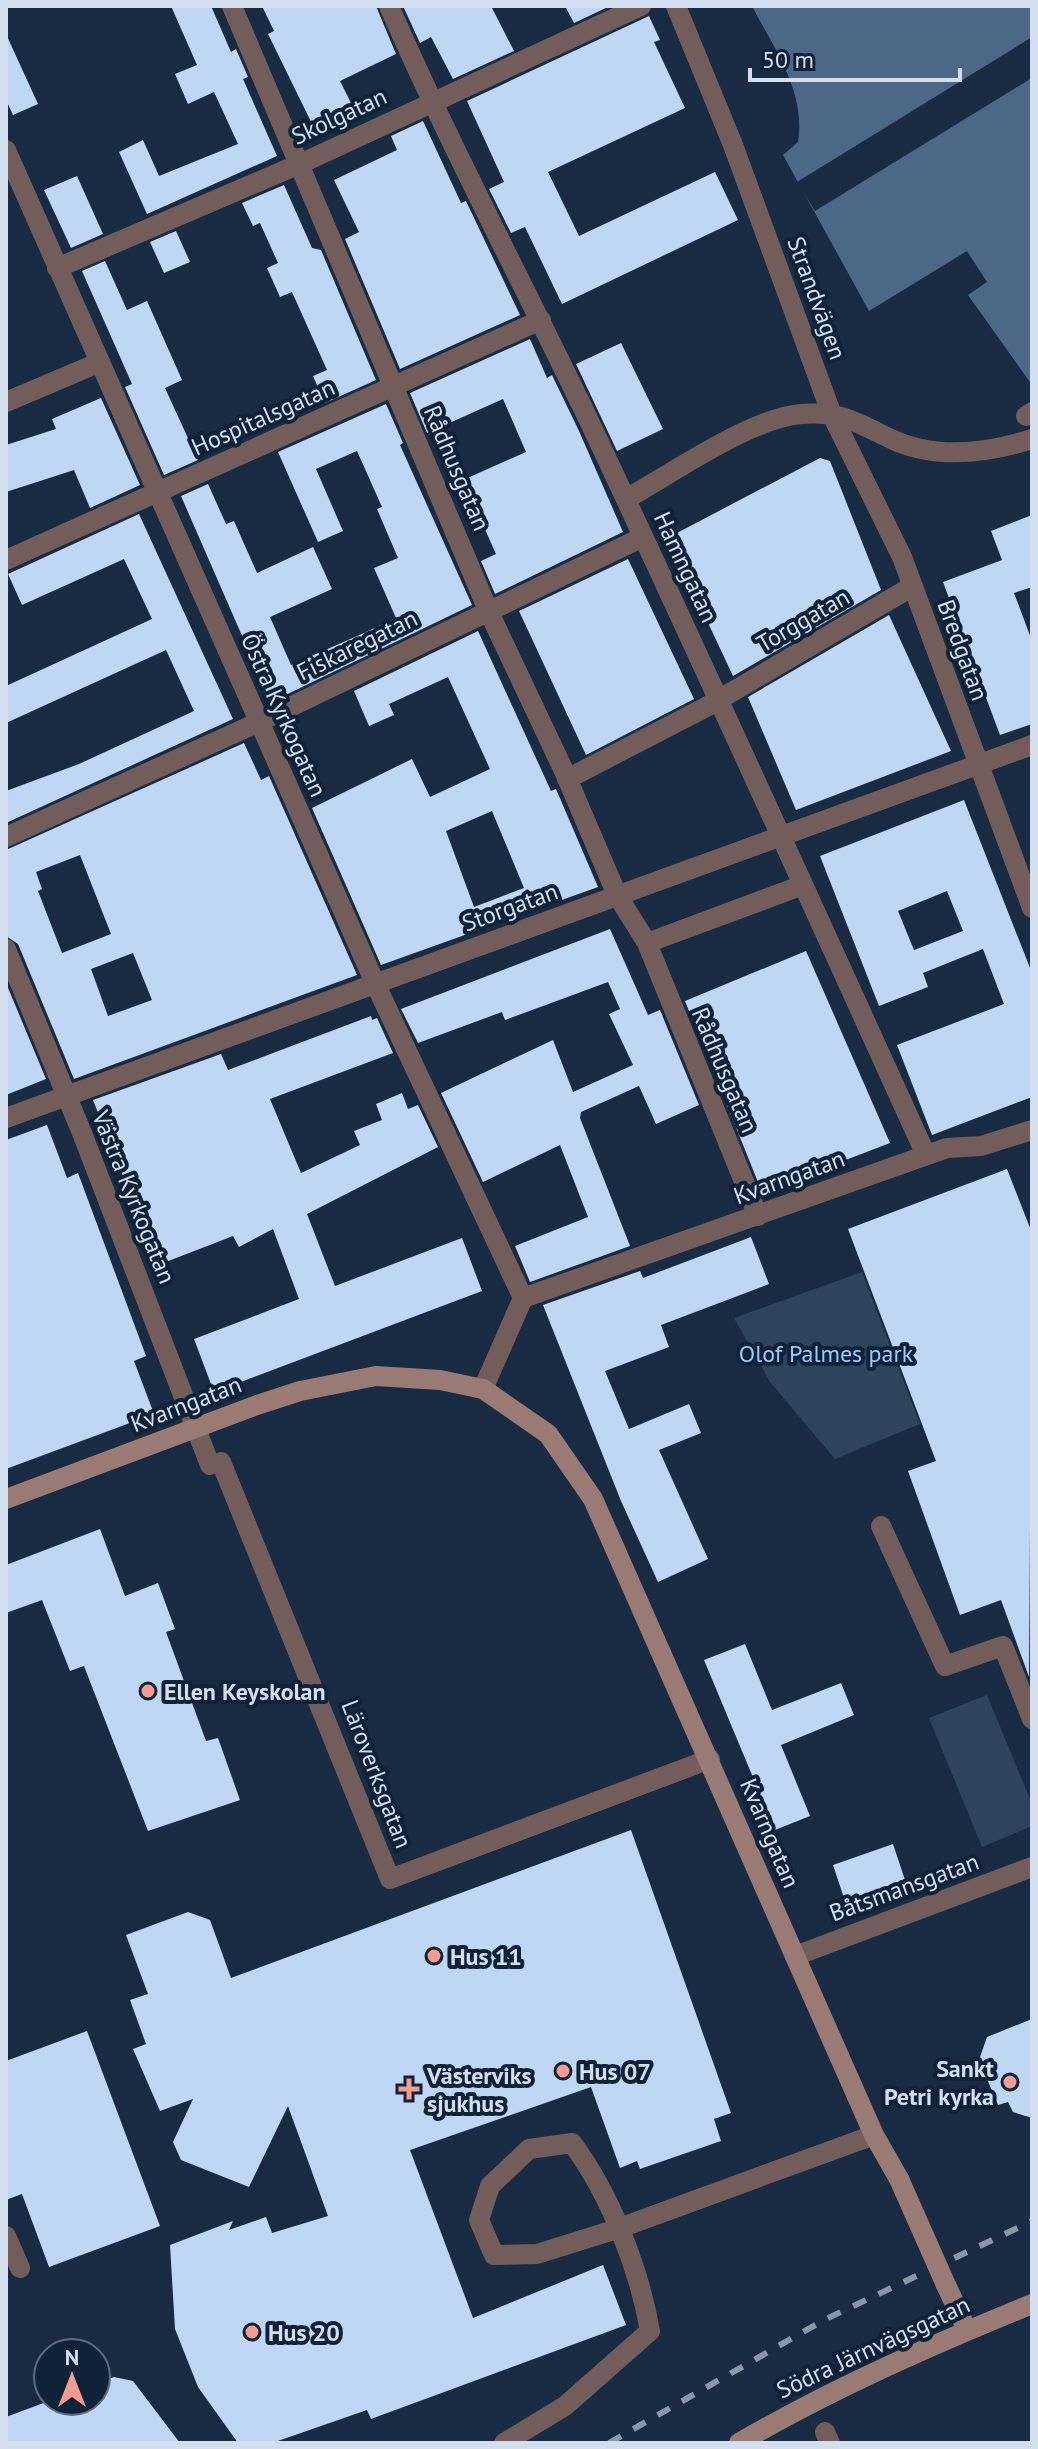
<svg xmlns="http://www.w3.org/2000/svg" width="1038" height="2449" font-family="'PT Sans',sans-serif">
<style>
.green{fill:#2e435c}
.water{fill:#4d6887}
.pier{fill:#182b42}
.building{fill:#bfd7f5;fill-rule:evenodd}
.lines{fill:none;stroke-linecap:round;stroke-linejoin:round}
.street{stroke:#725d5b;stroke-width:20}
.secondary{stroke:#9a7a75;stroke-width:20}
.rail{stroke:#8997aa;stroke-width:6;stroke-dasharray:14 14;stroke-linecap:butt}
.secondary-bridge{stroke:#9a7a75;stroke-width:20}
.poi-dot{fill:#f59c92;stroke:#0f2238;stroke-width:3}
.labels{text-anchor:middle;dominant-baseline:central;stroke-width:8;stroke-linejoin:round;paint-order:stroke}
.street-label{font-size:24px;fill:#d3dfee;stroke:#0f2238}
.park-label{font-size:24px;fill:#9bc8fd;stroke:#0f2238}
.poi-label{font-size:24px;font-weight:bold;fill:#d3dfee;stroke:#0f2238;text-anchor:start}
</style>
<rect width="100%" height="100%" fill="#182b42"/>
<path class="green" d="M862 1272 920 1424 835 1459 770 1382 734 1318Z
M987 1695 1032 1804V1826L982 1847 929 1718Z"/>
<path class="water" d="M752 6H1032V385L968 295 987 282 967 251 869 311 783 155 798 142C806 91 774 49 752 6Z"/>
<path class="pier" d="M1032 37V78L815 211 797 182Z"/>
<path class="building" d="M171 6H211L231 52 236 49 248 77 243 79 277 156 147 214 119 152 143 140 159 176 238 144 214 92 188 104 175 74 197 65Z
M262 6H376L396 54 340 81 358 117 318 136 268 34 274 31Z
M403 6H491L514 51 453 79 431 37 420 43Z
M565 6H610L574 23Z
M649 16 660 40 654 42 685 108 548 172 579 236 715 172 738 220 562 304 525 227 511 233 489 189 504 182 467 101Z
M6 34 38 104 13 115 6 100Z
M423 121 461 203 466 201 520 315 400 369 345 239 359 232 334 180 397 150 391 136Z
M77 176 103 234 71 248 44 190Z
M284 185 312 248 321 250 376 380 325 403 313 376 327 370 292 292 280 297 267 268 278 263 260 223 253 226 242 203Z
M176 231 190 262 164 273 150 242Z
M105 261 127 310 147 301 182 380 165 388 198 460 164 475 125 387 132 384 82 271Z
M530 339 547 378 552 375 579 431 623 532 495 594 481 561 496 554 463 480 526 452 503 399 427 433 410 393Z
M621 343 663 429 617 451 576 364Z
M101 398 140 485 90 508 74 470 6 492V445L56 429 52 419Z
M386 404 403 443 400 445 472 605 271 702 181 496 208 484 226 524 234 521 257 573 313 547 332 589 270 617 291 665 364 633 396 618 374 568 398 558 377 509 382 507 357 451 316 469 343 531 318 542 278 452Z
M820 458 830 461 881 590 733 676 671 544 675 534Z
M139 514 233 719 6 823V791L79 764 194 711 166 650 6 723V686L152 619 124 559 22 605 8 574Z
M1032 515V587L1014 593 1032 641V724L1000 735 943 582 1002 560 991 531Z
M628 559 694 699 586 755 519 611Z
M889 615 951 751 796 810 748 697Z
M478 631 551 791 556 789 598 887 381 965 312 808 412 759 430 797 490 769 448 677 389 704 394 715 369 726 354 691ZM492 811 524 888 474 907 446 831Z
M244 743 261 780 269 776 357 975 74 1079 18 944 6 936V850ZM80 855 111 934 62 953 38 891 42 889 36 872ZM133 953 152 1000 108 1016 91 969Z
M964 800 1032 973V1097L932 1135 897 1045 1004 1004 983 949 923 973 928 987 879 1006 820 856ZM947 891 963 931 914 950 898 911Z
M610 929 648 1015 660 1010 699 1105 656 1124 639 1086 581 1112 580 1118 630 1246 530 1282 515 1246 588 1217 560 1145 483 1182 441 1093 553 1040 573 1092 633 1065 609 1014 620 1009 608 982 505 1020 502 1012 418 1043 401 1009Z
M806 951 890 1143 762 1192 685 1001Z
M6 983 46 1079 6 1095Z
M371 1016 372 1020 377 1018 393 1053 270 1099 301 1173 360 1145 354 1131 382 1120 376 1104 402 1093 408 1109 418 1105 438 1147 307 1214 335 1286 462 1238 482 1291 214 1392 194 1339 299 1299 273 1229 239 1247 233 1236 158 1265 93 1100 221 1054 228 1070Z
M47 1125 67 1178 78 1173 146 1356 134 1361 154 1414 6 1469V1140Z
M1007 1169 1032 1233 1029 1677 1001 1600 960 1615 908 1471 936 1461 848 1229Z
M751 1237 769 1284 661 1325 669 1347 605 1371 629 1429 689 1404 701 1433 659 1450 708 1559 658 1582 621 1501 543 1305 640 1271 643 1278Z
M100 1529 125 1596 158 1583 175 1629 166 1632 206 1741 218 1738 240 1800 148 1831 84 1666 70 1671 42 1600 6 1613V1565Z
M745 1644 772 1710 841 1683 854 1715 781 1745 810 1816 775 1830 704 1660Z
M631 1830 731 2113 714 2119 721 2141 640 2169 637 2161 620 2168 591 2087 410 2150 473 2318 603 2265 626 2325 371 2419 367 2410 272 2443H238L198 2387 175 2329 170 2245 233 2221 229 2230 266 2217 272 2233 328 2216 288 2106 249 2187 181 2160 173 2142 193 2099 160 2111 133 2049 146 2044 130 2000 148 1994 126 1935 188 1912 210 1920 231 1978Z
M893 1844 905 1880 845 1901 833 1865Z
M1032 2019V2118L1013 2112 1008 2102 998 2105 979 2060 987 2037Z
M87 2031 160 2226 49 2267 22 2194 6 2200V2061Z
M114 2377 133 2381 180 2443H6V2417L49 2401H96V2384Z"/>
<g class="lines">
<path class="street" d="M232 6 488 610 564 771 617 895 647 943 758 1216
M389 6C451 148 524 285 591 425 705 667 815 911 926 1155
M676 6 733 145 832 415 902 557 1032 908
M6 150 375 983 523 1298
M57 268 302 163 641 6
M6 402 98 363
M1026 416 1032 412
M626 499C671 474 752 417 802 414 840 411 856 422 889 438 934 460 985 454 1032 439
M6 560 541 320
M567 779 708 706 913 586
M6 837 259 722 643 537
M647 943 803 885
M6 949 82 1133 210 1465
M6 1118 1032 745
M483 1389 523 1298 947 1148 981 1146 1032 1130
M221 1462 390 1879 710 1759
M881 1526 945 1666 1003 1646 1032 1719
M795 1956 1032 1867
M6 2236 20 2268
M825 2432 830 2443
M504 2443 565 2406 650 2331C639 2268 610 2194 572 2143L529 2149 490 2186 479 2220 494 2255 537 2254 617 2229 874 2135"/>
<path class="secondary" d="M6 1499 257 1405 300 1391 376 1376 440 1380 483 1389 548 1434 593 1499 874 2135 899 2179
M946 2285 967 2330
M739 2443C833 2388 932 2345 1032 2304"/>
<path class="rail" d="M609 2443 824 2320 1032 2221"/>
<path class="secondary-bridge" d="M899 2179 946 2285"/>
</g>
<g class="poi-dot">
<circle cx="148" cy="1691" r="8"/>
<circle cx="434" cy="1956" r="8"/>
<circle cx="563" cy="2071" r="8"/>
<circle cx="1010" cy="2082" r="8"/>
<path d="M405 2077h8v8h8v8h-8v8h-8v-8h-8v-8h8z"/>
<circle cx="252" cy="2332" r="8"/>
</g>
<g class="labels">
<g class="street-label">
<text transform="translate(339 116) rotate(-25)">Skolgatan</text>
<text transform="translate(817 298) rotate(70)">Strandvägen</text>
<text transform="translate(263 417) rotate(-24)">Hospitalsgatan</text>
<text transform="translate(457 468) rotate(67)">Rådhusgatan</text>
<text transform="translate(686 567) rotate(65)">Hamngatan</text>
<text transform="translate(803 620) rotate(-30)">Torggatan</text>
<text transform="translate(357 645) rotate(-26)">Fiskaregatan</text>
<text transform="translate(963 650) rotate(70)">Bredgatan</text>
<text transform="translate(284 715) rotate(66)">Östra Kyrkogatan</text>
<text transform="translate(510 907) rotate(-20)">Storgatan</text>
<text transform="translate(725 1070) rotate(67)">Rådhusgatan</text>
<text transform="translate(789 1177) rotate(-20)">Kvarngatan</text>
<text transform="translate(134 1197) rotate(68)">Västra Kyrkogatan</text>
<text transform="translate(186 1404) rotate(-21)">Kvarngatan</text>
<text transform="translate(377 1774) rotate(69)">Läroverksgatan</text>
<text transform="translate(770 1833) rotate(67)">Kvarngatan</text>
<text transform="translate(904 1887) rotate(-20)">Båtsmansgatan</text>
<text transform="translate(873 2347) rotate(-25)">Södra Järnvägsgatan</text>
</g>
<g class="park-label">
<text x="826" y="1353">Olof Palmes park</text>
</g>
<g class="poi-label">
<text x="164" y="1691">Ellen Keyskolan</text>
<text x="450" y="1956">Hus 11</text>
<text x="994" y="2068" text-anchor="end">Sankt<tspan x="994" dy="28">Petri kyrka</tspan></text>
<text x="579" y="2071">Hus 07</text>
<text x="427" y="2075">Västerviks<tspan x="427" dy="28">sjukhus</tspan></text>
<text x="268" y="2332">Hus 20</text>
</g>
</g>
<rect width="1038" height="2449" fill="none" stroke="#d3dfee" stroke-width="16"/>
<g transform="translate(72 2377)"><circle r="38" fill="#0f2238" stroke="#5d6e81" stroke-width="2"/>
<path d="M0-6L14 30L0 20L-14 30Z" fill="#f59c92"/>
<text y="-12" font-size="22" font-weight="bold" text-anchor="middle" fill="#d3dfee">N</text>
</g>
<path d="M750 68v12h210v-12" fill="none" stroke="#d3dfee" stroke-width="4"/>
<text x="762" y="68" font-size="24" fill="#d3dfee" stroke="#0f2238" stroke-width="6" paint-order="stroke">50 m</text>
</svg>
